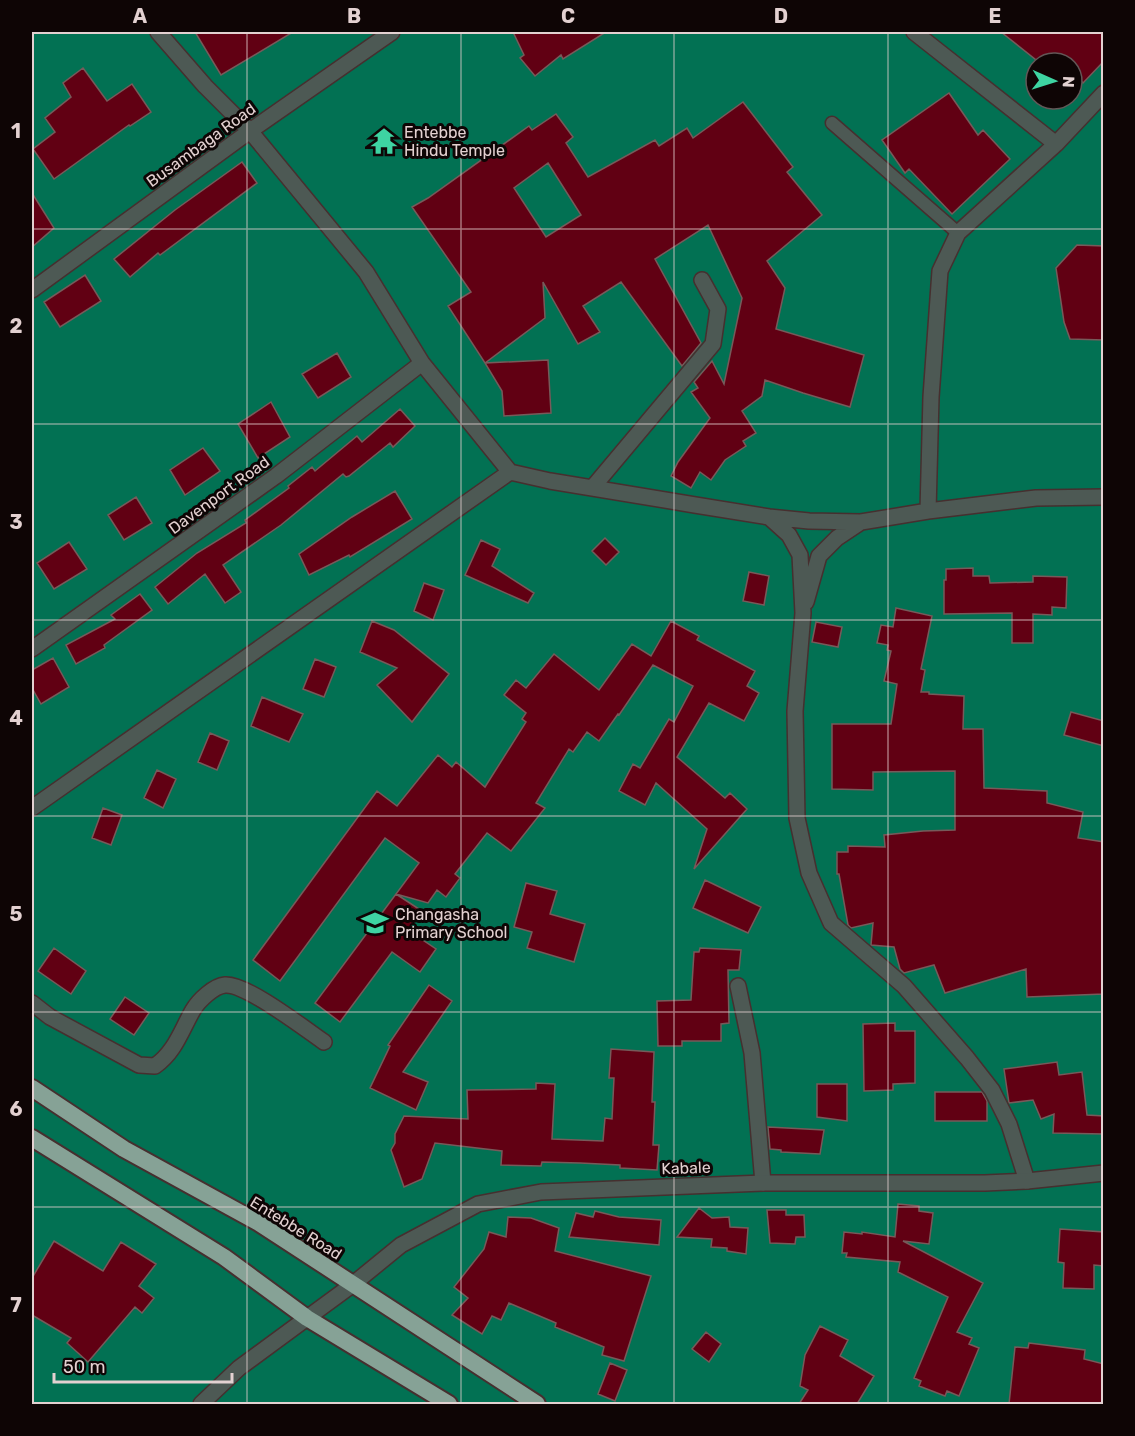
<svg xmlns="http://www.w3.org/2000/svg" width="1135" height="1436" font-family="Rubik,sans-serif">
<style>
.water{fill:#027153;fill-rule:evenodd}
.building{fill:#610013;stroke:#775a5a;stroke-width:1.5;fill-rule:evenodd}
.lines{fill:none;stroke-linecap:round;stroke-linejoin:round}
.service-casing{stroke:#462f2f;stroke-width:15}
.minor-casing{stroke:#462f2f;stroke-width:18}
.tertiary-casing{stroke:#462f2f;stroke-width:18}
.trunk-casing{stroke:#462f2f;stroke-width:20}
.service{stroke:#4d5954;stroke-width:12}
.minor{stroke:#4d5954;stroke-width:15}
.tertiary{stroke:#4d5954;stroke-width:15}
.trunk{stroke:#86a296;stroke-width:16}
.grid{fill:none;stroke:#e3d1d1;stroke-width:1.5;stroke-opacity:0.55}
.labels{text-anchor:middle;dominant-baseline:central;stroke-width:6;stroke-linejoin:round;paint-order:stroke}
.poi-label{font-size:16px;fill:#e3d1d1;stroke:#0e0505;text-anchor:start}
.street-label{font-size:16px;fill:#e3d1d1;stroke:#0e0505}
.neatline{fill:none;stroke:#e3d1d1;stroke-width:2}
.grid-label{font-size:20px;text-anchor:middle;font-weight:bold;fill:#e3d1d1}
</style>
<rect width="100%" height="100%" fill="#2d1515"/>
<path class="water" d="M32 32H1103V1404H32ZM1036 63H1072V99H1036Z"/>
<path class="building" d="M195 32H293L221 75Z
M513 32H606L563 59 561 55 535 76 520 58 524 55Z
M1001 32H1104V61L1083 83 1072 72V63H1040Z
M83 68 107 101 132 84 151 112 130 126 129 125 54 179 33 149 55 132 45 118 71 97 63 83Z
M949 93 978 135 983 130 1010 159 952 214 909 169 905 173 882 140Z
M743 102 793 167 787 172 822 215 767 261 785 288 776 329 864 355 850 407 803 393 765 380 762 396 742 411 756 433 743 441 746 446 725 460 711 480 700 472 691 488 671 476 678 462 710 418 691 392 698 388 694 382 712 361 724 384 742 298 708 225 655 259 701 343 682 366 621 282 583 306 600 332 578 344 543 282 545 318 485 363 448 306 471 292 412 207 428 198 529 126 532 130 556 114 573 137 566 143 588 177 655 140 659 146 687 128 693 138ZM548 163 581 215 546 237 514 188Z
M242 162 257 183 160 255 158 253 130 277 114 259 175 210Z
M32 193 54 228 32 247Z
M1077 245 1104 246V340L1070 339 1064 322 1056 268Z
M85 275 101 301 60 327 44 302Z
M337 353 351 377 318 398 302 374Z
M548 360 551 413 504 416 502 391 485 363Z
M271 402 290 437 258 458 238 424Z
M400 409 415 426 393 447 390 443 349 476 346 477 343 474 281 525 223 565 241 592 225 603 205 574 168 604 155 587 197 553 246 523 245 520 289 488 288 486 312 467 315 471 357 436 362 442Z
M203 448 220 471 185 495 170 470Z
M395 491 412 519 350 557 349 555 309 575 299 554 352 517Z
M136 497 152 523 124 540 108 515Z
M605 538 619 552 606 565 592 551Z
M481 540 500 549 492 566 534 593 528 603 465 575Z
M69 542 87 569 54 589 37 563Z
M973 568V576H989L990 583 1033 582V576L1067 577 1066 608 1052 607V615L1033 614V643H1012V613L944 614V580H946V569Z
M749 572 769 576 764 605 743 601Z
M424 583 444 590 433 620 414 611Z
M140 594 152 610 104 645 105 648 76 664 66 645 115 619 111 615Z
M896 608 932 616 921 669 925 670 921 692H929V694L964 696 963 729H983L984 788 1047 791V803L1083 812 1078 838 1104 842V994L1027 997 1026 969 945 993 934 965 904 973 900 969 894 947 871 945 873 923 851 928 848 925 839 874H837V852H848V846L885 847 884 835 923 831 955 830V771L873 772V790L832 789V724H891L897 684 884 681 891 651 887 650 888 645 877 643 881 625 893 627Z
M372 621 394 630 449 674 412 722 377 685 397 668 360 652Z
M671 621 699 636 697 640 755 671 747 686 759 693 744 721 709 703 677 757 725 798 730 793 747 809 694 869 707 829 656 783 645 805 619 791 633 764 640 768 669 719 674 722 693 686 653 665 619 715 618 714 599 741 587 732 573 752 569 749 536 803 545 808 511 851 487 833 455 874 460 878 446 897 437 890 428 903 396 894 419 863 385 838 280 981 253 960 377 791 397 806 438 755 452 767 456 762 485 787 526 722 522 719 526 713 504 695 516 680 526 688 554 654 599 690 632 644 651 656Z
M816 622 842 627 838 647 812 642Z
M53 658 69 687 41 704 32 688V670Z
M315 659 336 667 324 697 303 689Z
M262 697 303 714 289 742 251 726Z
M1071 712 1104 721V746L1064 735Z
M210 733 229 741 217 770 198 762Z
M157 770 176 779 163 808 144 798Z
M103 808 122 815 111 845 92 838Z
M705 880 761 907 748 933 693 908Z
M526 883 557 891 550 914 585 924 574 962 527 948 532 932 514 927Z
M396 894 422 911 408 930 436 949 420 972 392 952 340 1022 315 1003Z
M54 948 86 971 71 994 38 971Z
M700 948 741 950 739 970H728L729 1023 721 1024V1041H682V1046H658L657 1001 691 1000 694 952H699Z
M429 985 452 1001 403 1072 428 1082 416 1110 370 1088 390 1046 388 1045Z
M125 997 149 1013 134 1035 110 1019Z
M895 1023V1031H915V1083L893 1084V1090L864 1091 863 1024Z
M611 1049 654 1052 652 1102H655L653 1145H659L657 1170 620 1168V1165L580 1163 542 1162 541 1166 501 1165 502 1151 435 1143 422 1179 404 1187 391 1150 395 1143V1134L404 1116 468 1119 467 1090 536 1089V1083L555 1084 552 1139 603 1141 605 1118 612 1119 614 1078H609Z
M1057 1062 1059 1075 1082 1072 1087 1115 1104 1116V1134L1053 1133 1054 1114 1041 1119 1033 1100 1009 1103 1004 1069Z
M817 1084H847V1121L817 1117Z
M935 1092H982L987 1101V1121H935Z
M768 1127 824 1130 820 1154 781 1152V1150L770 1149Z
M898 1204 919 1206V1211L933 1213 929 1244 903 1241 983 1283 957 1332 972 1338 969 1344 979 1348 959 1396 947 1391 945 1396 919 1386 921 1381 914 1378 948 1297 898 1272 900 1262 846 1257 847 1253H842L844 1232 862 1234V1232L895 1237Z
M699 1208 712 1218 729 1217 730 1227 748 1228 746 1254 727 1251V1248L711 1247 712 1239 677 1237Z
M767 1210H786V1215H804L805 1237H796L795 1244 770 1243Z
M595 1211 619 1217 661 1220 659 1245 569 1237 576 1213 593 1217Z
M508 1217 531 1218 559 1228 555 1251 651 1276 624 1361 602 1355 604 1347 555 1327 556 1323 509 1303 501 1320 492 1316 482 1334 452 1315 468 1298 454 1287 484 1249 489 1232 506 1237Z
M1060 1229 1104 1232V1266L1094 1265V1289L1063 1288 1064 1263 1058 1262Z
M54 1241 103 1271 121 1242 156 1264 139 1286 154 1298 142 1313 135 1307 88 1362 67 1343 71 1338 32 1315V1278Z
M820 1326 848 1340 840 1356 874 1376 857 1404H799L808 1390 800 1386 805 1355Z
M706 1332 721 1344 709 1362 692 1349Z
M1029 1343 1085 1350 1084 1359 1104 1364V1393L1101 1404H1009L1015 1347 1028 1348Z
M610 1363 627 1370 615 1401 598 1394Z"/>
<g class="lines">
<defs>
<path id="service" d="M832 123 958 233"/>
<path id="minor" d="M158 32 205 86 250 131 366 272 422 363 510 472
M914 32 1056 144
M32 290 250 131 392 32
M593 487 713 344 718 309 702 280
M928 511 931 397 940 271 958 233 1056 144 1104 93
M769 517 789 535 800 555 803 613 795 711 797 818 809 873 831 923 904 986 967 1058 992 1090 1009 1124 1027 1181
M806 602 819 556 837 538 861 522
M32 649 276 476 422 363
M32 808 510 472 550 481 695 505 769 517 809 521 861 522 928 511 1036 498 1104 497
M738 986 752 1053 763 1183
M32 1003 50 1017 139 1065 155 1066C175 1052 181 1031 193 1010 199 1000 214 986 225 985 246 983 305 1029 324 1042
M201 1404 239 1368 307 1318"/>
<path id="tertiary" d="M307 1318 352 1285 401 1245 478 1204 541 1192 763 1183H985L1027 1181 1104 1173"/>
<path id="trunk" d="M32 1088 124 1149 259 1223 537 1404
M32 1138 224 1257 307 1318 449 1404"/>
</defs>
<use href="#service" class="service-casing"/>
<use href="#minor" class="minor-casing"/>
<use href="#tertiary" class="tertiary-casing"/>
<use href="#trunk" class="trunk-casing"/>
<use href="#service" class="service"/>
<use href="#minor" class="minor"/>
<use href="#tertiary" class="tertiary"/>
<use href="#trunk" class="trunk"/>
</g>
<path class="grid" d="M247 32V1404M461 32V1404M674 32V1404M888 32V1404M32 229H1104M32 424H1104M32 620H1104M32 816H1104M32 1012H1104M32 1207H1104"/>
<defs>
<symbol id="temple-bare" viewBox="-9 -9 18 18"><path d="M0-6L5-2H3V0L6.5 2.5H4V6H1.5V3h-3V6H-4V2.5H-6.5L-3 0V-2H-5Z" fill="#3ed4a2" stroke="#0e0505" stroke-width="2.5" paint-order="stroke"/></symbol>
<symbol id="school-bare" viewBox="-9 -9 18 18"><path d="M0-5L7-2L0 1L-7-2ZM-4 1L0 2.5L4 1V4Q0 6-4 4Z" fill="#3ed4a2" stroke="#0e0505" stroke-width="2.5" paint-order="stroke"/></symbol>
</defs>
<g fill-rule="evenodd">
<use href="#temple-bare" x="365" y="122" width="38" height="38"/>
<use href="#school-bare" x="356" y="904" width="38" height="38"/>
</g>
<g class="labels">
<g class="poi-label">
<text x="404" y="132">Entebbe<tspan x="404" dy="18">Hindu Temple</tspan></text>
<text x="395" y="914">Changasha<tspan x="395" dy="18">Primary School</tspan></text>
</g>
<g class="street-label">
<text transform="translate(201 145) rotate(-36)">Busambaga Road</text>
<text transform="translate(219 495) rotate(-36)">Davenport Road</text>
<text transform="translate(686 1168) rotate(-2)">Kabale</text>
<text transform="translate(296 1228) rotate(32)">Entebbe Road</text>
</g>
</g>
<rect width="1135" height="1436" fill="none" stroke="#0e0505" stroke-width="66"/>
<g transform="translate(1054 81) rotate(93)"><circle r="28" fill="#0e0505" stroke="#635757" stroke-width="1.5"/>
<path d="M0-4.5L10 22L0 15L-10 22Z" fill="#3ed4a2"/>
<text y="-9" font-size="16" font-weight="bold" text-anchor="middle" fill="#e3d1d1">N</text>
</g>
<path d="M54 1373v9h178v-9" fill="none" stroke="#e3d1d1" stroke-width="3"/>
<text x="63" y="1373" font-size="18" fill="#e3d1d1" stroke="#0e0505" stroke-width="4.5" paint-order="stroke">50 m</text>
<rect x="33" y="33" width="1069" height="1370" class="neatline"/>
<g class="grid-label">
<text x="140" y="23">A</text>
<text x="354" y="23">B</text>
<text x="568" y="23">C</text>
<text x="781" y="23">D</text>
<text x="995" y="23">E</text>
<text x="16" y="138">1</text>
<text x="16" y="333">2</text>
<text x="16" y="529">3</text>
<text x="16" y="725">4</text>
<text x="16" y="921">5</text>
<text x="16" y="1116">6</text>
<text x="16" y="1312">7</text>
</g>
</svg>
